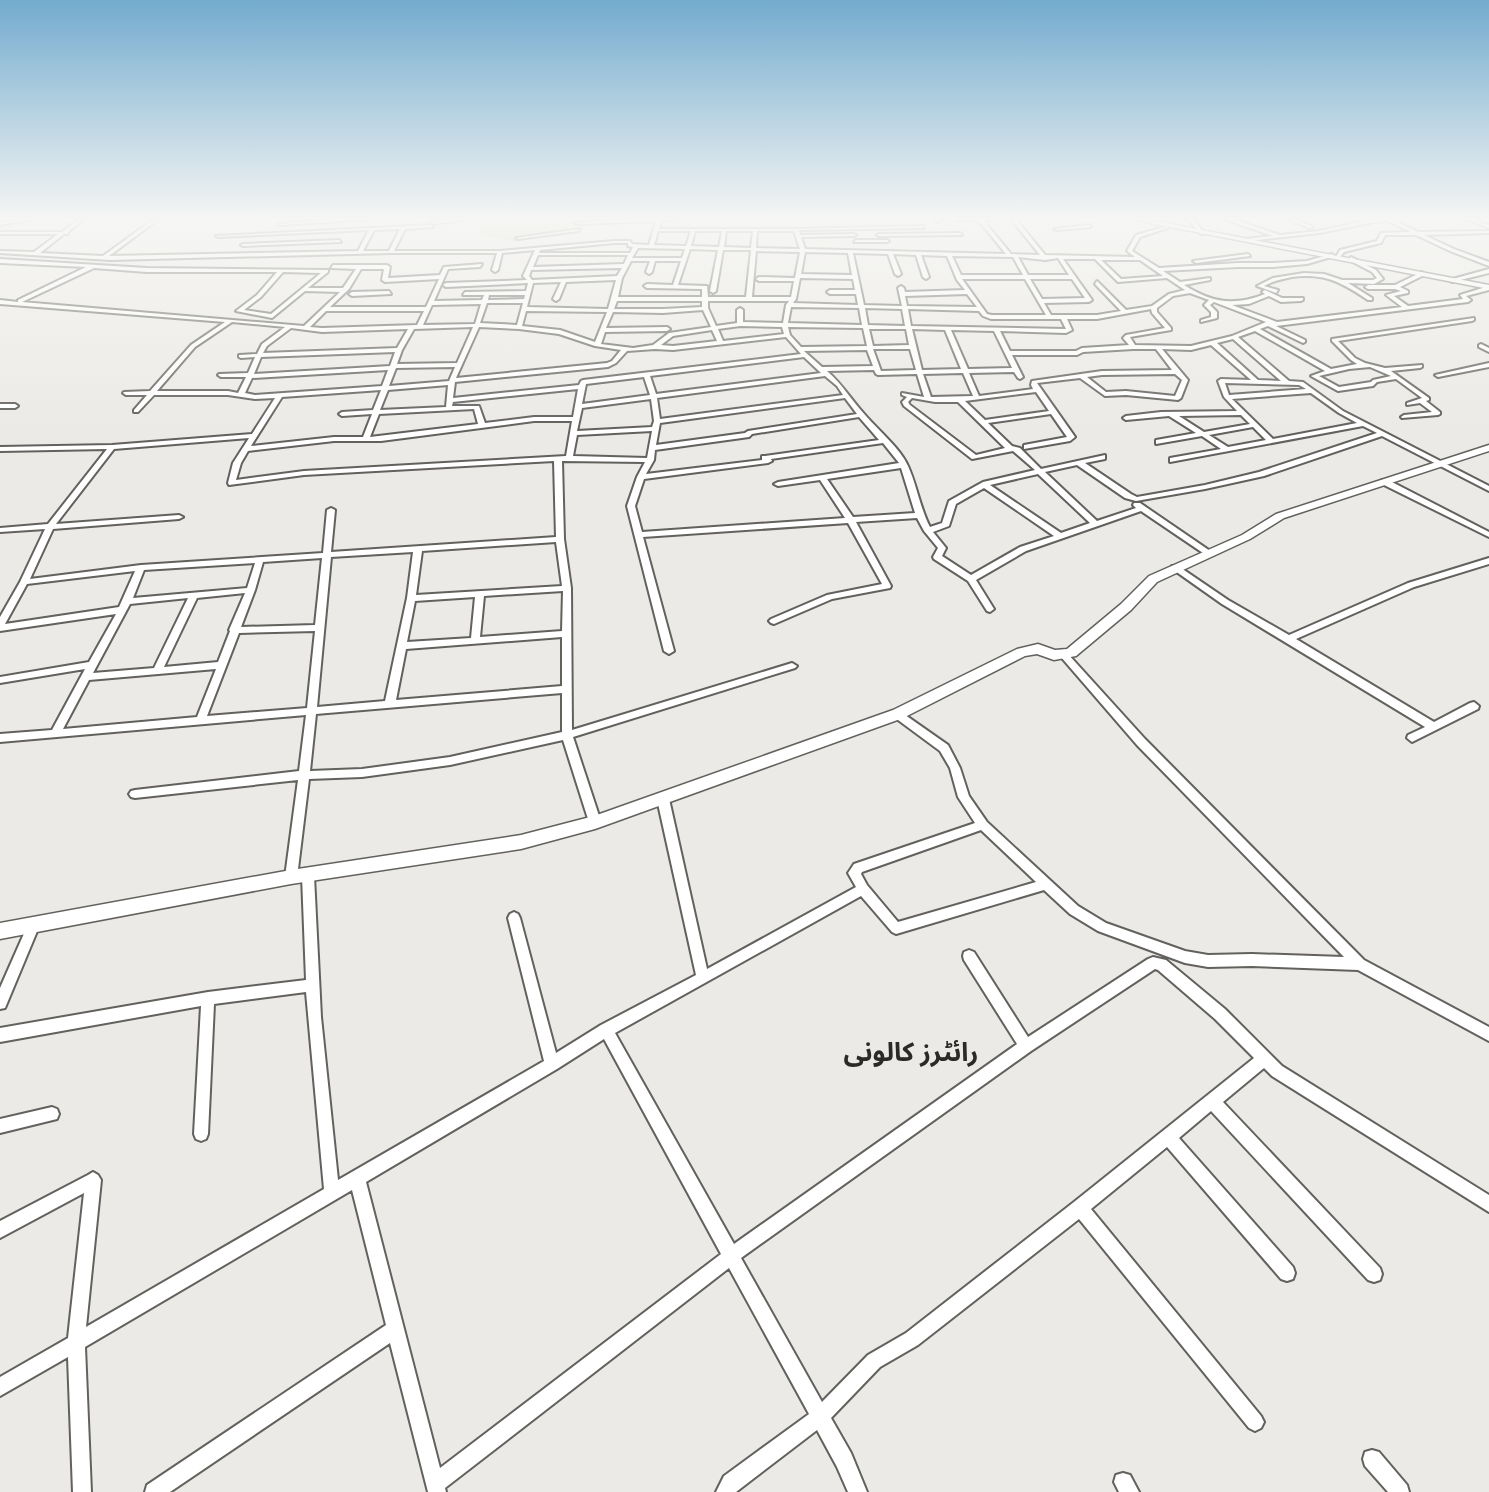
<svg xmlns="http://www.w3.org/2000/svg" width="1489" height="1492" font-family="Inter,'Noto Sans Arabic',sans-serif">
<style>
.green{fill:#cedbb5}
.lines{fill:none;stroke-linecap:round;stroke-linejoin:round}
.street-casing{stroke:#62615d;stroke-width:4}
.secondary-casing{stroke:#62615d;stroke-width:3}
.street{fill:#fff;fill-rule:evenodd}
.secondary{fill:#fff;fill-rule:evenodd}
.labels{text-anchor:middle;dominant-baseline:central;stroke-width:4.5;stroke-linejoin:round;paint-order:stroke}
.near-district-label{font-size:26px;font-weight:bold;fill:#2b2a29;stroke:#eceae6}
</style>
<rect width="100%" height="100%" fill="#eceae6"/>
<path class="green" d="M465 219H573L565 232 516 242 479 235 480 222 461 223Z"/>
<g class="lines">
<defs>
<path id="street" d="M20 219H33L0 225V223Z
M79 219H84L68 232V234H64L40 253 103 256 154 219H159L109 256 358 251 369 230 218 237 216 236 431 225 433 227 405 229 394 251H500L614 241H630L632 244 649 245 656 221 576 224 574 223 639 219H680L661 220 659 229H794L922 226 924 228 799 230 800 235 854 234 856 235 854 236 801 237 805 249 1006 254 979 221 957 220 996 219 984 221 1011 254 1040 255 1011 219H1016L1045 255 1135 257 1127 251 1136 235 1168 226V228L1140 237 1132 251 1159 268 1238 263H1273L1307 261 1332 254 1334 256 1307 264 1273 267H1238L1163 271 1180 282 1210 278V280L1184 285C1212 303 1234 306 1265 294L1262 292 1265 290 1282 298H1303V300L1301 301 1281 302 1269 296 1249 304 1232 305 1277 322 1402 307 1386 295 1401 291 1395 289H1368L1365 287 1368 285H1395L1422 272 1424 275 1400 287 1408 291V293L1394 296 1408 306 1463 299 1460 295 1489 286V290L1466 296 1471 300 1468 302 1276 326 1305 340V342L1303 343 1268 326 1260 329 1331 369 1357 364 1351 360 1332 341V339L1474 318V320L1472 321 1338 341 1355 358 1365 363 1385 368 1422 365V367L1420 368 1391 371 1429 398V400L1426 401 1440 412V414L1438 415 1402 418 1401 417 1404 415 1432 412 1420 403 1407 405V403L1422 398 1396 379 1377 382 1373 386 1338 391 1311 376 1325 371 1255 331 1238 337 1289 381 1303 382 1343 411 1489 486V491L1382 436 1264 476 1205 489 1136 501 1125 498 1077 465 1045 472 1097 521 1136 508 1133 505 1134 503H1140L1213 553 1209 556 1206 555 1141 511 1026 551 976 580 994 609 990 612 987 611 968 581 934 559 933 557 938 548 924 531 917 518 856 522 891 586 890 588 832 599 774 624 771 623 769 621 771 619 827 595 882 584 848 523 643 537 674 651 669 654 664 651 627 506 637 477 645 462 562 461 564 539 571 588 572 730 792 663 797 666 795 668 573 737 601 822 599 825 595 827 591 825 589 822 563 740 450 765 362 777 309 779 297 877 295 881 291 882 287 881 285 877 298 780 135 798 131 797 129 794 131 791 135 790 299 771 306 715 0 742V734L52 730 85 669 0 683V677L89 662 116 614 0 631V617L20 582 45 529 0 532V528L48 524 107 449 0 451V447L112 445 252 434 275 398 255 399 228 395H154L138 412H134V410L147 395H126L123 393 124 392 150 391 191 345 225 322 0 304V300L18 302V300L86 267 0 263V259L147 268 328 270V272L308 288H343L356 269 331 268 333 265H387L390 267 388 278 440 275 444 267 482 264 480 267 448 269 434 301 482 300 484 295H463L465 292 526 291 528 283 446 287 443 285 446 283 527 280 523 276 535 250 502 253 498 270 495 272 492 270 497 253H391L110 260 0 253V251L34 252 58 234H0V232H62ZM400 229 389 251H363L374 230ZM658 231H691L686 246 654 245ZM695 231H722L719 247 691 246ZM726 231H753L751 248 724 247ZM757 231H794L800 249 756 248ZM614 243H628V246L633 247 630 253H539L540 250ZM638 248 685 249 682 258H632ZM690 249 718 250 710 291 713 293 716 291 723 250H751L746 297H708L707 286 678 285ZM756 251 800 252 795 278 759 277 756 279 759 281H794L791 297H752ZM805 252 848 253 852 275 801 274ZM853 253 888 254 895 274 898 276 901 274 893 254 916 255 923 277 926 279 929 277 921 255 947 256 957 280 965 290 905 292 904 288 901 286 898 288 902 306 864 305ZM538 255H628L624 264 533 267ZM952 256 1013 257 1023 275H961ZM1018 257 1045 260 1058 258 1069 275H1028ZM1063 259H1095L1118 282 1167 278 1185 290 1169 294 1152 306 1126 310 1097 281 1095 284 1121 311 1097 315H1051L1044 303 1089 302 1092 300ZM1101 260H1140L1163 276 1121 279ZM631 261H650L646 272 649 274 652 272 655 261H681L673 285 647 284 644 286 647 288 702 289V297H618L622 278ZM94 268 147 272H277L257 295 236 311 272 318 305 291 340 292 304 326 22 302ZM622 268 617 276 532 280 529 276 531 270ZM361 269H384L382 280 385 282 439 279 426 307H330L349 289ZM283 272 321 273 271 314 244 310 261 297ZM800 278 853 279 855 290H830L827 292 830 294H856L858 305 793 303 796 299ZM962 279H1025L1046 315H992L987 314ZM1030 279H1072L1085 298 1042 299ZM616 280 608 309 527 307 533 283 561 282 553 299 556 301 559 299 566 282ZM1190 293 1209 300 1204 305 1211 312V317L1201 320V322L1217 318V312L1210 305 1214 302 1266 322 1232 336 1191 346 1135 345 1130 337 1171 330V328L1157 312V308L1173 296ZM967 294 977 307 907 306 905 296ZM489 295H525L524 299 488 300ZM617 301H702V307L663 309H614ZM708 301H789L786 305 783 323 743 322V310L740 308 737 310V323L716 326 708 308ZM487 303H523L517 325 480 323ZM481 304 475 324 423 325 432 305ZM791 307 859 308 862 325 788 323ZM865 308 902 309 905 326 868 325ZM908 309 979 311 983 316 991 319H1061L1066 329 911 326ZM1151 309 1152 313 1165 328 1126 335 1123 338 1129 345 1082 348 1076 351H1010L1000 331 1066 333 1072 330 1067 319H1097ZM703 310 711 327 669 333 653 345 633 348 601 344 605 332 667 331 670 329 667 327 606 328 613 312 663 313ZM326 311H424L417 325 322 328 310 327ZM526 311 607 312 595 342 560 330 522 326ZM232 322 285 327 262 344 257 354 239 355V357L241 358 255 357 248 373 219 374 218 375 221 377H246L238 393 228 391H157L195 347ZM740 326 782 327 784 334 723 341 718 329ZM473 327 457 363 397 364 402 350 414 329ZM479 327 519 329 559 334 595 346 621 350 612 361 607 363 456 378ZM788 327 863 328 867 346 801 347 790 335ZM291 328 322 332 408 329 397 348 263 353 267 346ZM869 329H906L909 345 873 346ZM912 329 945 330 961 369 922 370ZM712 330 717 341 673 346 661 345 673 336ZM951 330 994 331 1012 368 968 369ZM786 337 801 354 583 380 581 381 579 385 453 398 455 382 608 367 616 363 627 351 655 349 673 350ZM1233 339 1281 381 1258 380 1217 343ZM1211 345 1251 380 1221 379 1218 381 1224 397 1237 411 1161 412 1126 416 1123 418 1126 420 1169 416 1196 433 1156 440V444L1202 436 1221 449 1170 458V462L1363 426 1377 433 1259 472 1205 485 1137 497 1131 494 1085 463 1105 459V455L1041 469 1020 448 1012 446 988 423 1051 414 1067 437 1024 445V449L1070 441 1075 437 1037 383 1080 378 1105 396 1126 395 1178 400 1181 398 1188 380 1162 349 1191 350ZM873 349H910L916 370 881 371ZM1133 349H1156L1172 370 1102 371 1032 381 1031 385 1033 389 979 396 969 373 1014 372 1018 378 1020 379 1023 377 1012 355H1077L1083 352ZM867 350 873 366 822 367 804 351ZM395 352 390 366 254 374 261 357ZM804 357 821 373 656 394 650 376ZM455 367 449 381 389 386 396 368ZM1370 367 1391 376 1373 380 1371 382 1339 387 1319 376 1349 369ZM388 370 382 386 255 395 245 393 252 378ZM874 370 876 374 878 375 917 374 924 397 902 393V395L907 397 902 402 904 406 972 459 1013 451 1035 470 983 482 949 501 942 523 930 527C920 508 917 486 908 466 900 448 879 431 866 416 851 400 844 386 827 371ZM963 373 973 396 931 397 923 374ZM1175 374 1182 380 1175 396 1126 391 1106 392 1087 377 1102 375ZM825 376 837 386 843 395 660 419 657 398ZM644 377 650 395 582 404 586 384ZM1225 383 1299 385 1306 389 1229 395ZM448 385 446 407 380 410 388 390ZM578 389 573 417H534L485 423 479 406H452L453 402ZM381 390 373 410 342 412 339 414 342 416 372 414 363 437H334L251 446 282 397ZM1036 392 1049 411 985 420 965 401ZM1311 393 1339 413 1357 423 1273 439 1232 399ZM845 398 857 414 748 431 745 433 656 445 660 423ZM912 398 935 402H958L1005 448 976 455 910 405 908 402ZM651 399 654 421 652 427 577 431 582 408ZM474 409 478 424 370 437 379 414ZM1241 415 1250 424 1204 432 1179 416ZM859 417 879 440 765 456H762V460L646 474 654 460 655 450 749 437 752 434ZM534 421H572L566 456 304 471 236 480 241 463 248 451 334 441H381ZM1253 427 1266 440 1228 447 1209 435ZM652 431 647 458 573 456 577 435ZM249 438 233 463 228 483 229 485 304 475 554 461 556 537 331 552 335 510 331 508 327 510 323 553 141 565 30 579 53 529 179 519 183 517 179 515 56 524 114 449ZM883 443 899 463 778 482 774 484 778 486 820 480 845 518 642 532 635 506 644 479 768 463 772 461 771 459ZM901 468 915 513 853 517 827 479ZM1038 474 1090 523 1061 533 990 485ZM984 488 1054 536 1020 547 971 575 942 556 946 548 933 532 949 526 956 504ZM556 542 562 586 416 595 422 551ZM413 552 407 598 385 701 317 707 331 557ZM322 558 315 625 241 627 255 590 263 562ZM255 563 247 588 133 598 144 570ZM135 571 119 607 5 624 27 584ZM563 591 562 631 480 637 484 596ZM245 593 229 630 230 631 218 662 164 667 197 598ZM475 597 471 638 407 642 415 601ZM188 598 154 668 93 673 130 604ZM315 631 307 708 207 716 239 633ZM562 637V686L396 700 406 649ZM216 669 197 717 63 729 89 680ZM562 693V732L450 757 362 769 310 771 316 714Z
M340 219H373L280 225 278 224Z
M451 219H467L433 224 431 223Z
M935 219H939L940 221 936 222Z
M1188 219H1193L1205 234H1201Z
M1224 219H1232L1280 235 1319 231 1375 219H1391L1418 232 1489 231V233L1424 235 1454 249 1489 262V266L1450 251 1416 235H1385L1381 243 1344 252 1340 257H1336L1340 250 1377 241 1381 233 1411 232 1385 220 1319 233 1248 241 1246 239 1273 236Z
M1288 219H1295L1313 227 1309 228Z
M1466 219H1473L1489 225V228Z
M1089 225 1091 227 1056 230 1054 229Z
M580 229 578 231 518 239 516 238Z
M960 233 962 235 879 236 877 235 879 234Z
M339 240 341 242 243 246 241 245 243 244Z
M856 240H887L889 241 887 242H854Z
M1248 254 1250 256 1196 263 1193 261Z
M1351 257 1376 270 1383 279 1374 284 1348 283 1372 298V300H1368C1341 282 1325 273 1292 277 1282 279 1273 281 1264 286L1278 290 1276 293 1257 286 1273 278 1304 273 1324 274 1342 280H1373L1377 278 1372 272 1349 260Z
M1489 269V273L1452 282 1449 280Z
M389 291 391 294 352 296 349 294 352 292Z
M1481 344 1489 348V352L1479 347V345Z
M1489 363V367L1438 377 1435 375Z
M0 404H15L18 406 15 408H0Z
M1382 480H1388L1489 532V537L1382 484Z
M1489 558V564L1414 587 1296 639 1434 722 1470 703 1474 702 1479 706 1478 709 1412 742 1407 738 1408 735 1425 727 1222 604 1171 568 1172 566H1178L1228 600 1289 635 1408 583Z
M1064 652 1067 653 1145 739 1364 960 1489 1027V1041L1358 970 1252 966 1208 967 1185 963 1098 931 1070 914 1044 890 896 934 892 932 861 896 615 1033 734 1244 1017 1044 964 960 963 956 964 952 969 950 974 952 1028 1037 1148 959 1153 957 1166 960 1225 1009 1282 1066 1489 1195V1212L1272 1076 1264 1068 1223 1102 1380 1268 1382 1274 1380 1280 1374 1282 1368 1280 1211 1111 1179 1138 1293 1267 1295 1273 1293 1279 1287 1281 1281 1279 1167 1147 1091 1209 1261 1416 1264 1422 1261 1428 1255 1431 1249 1428 1079 1219 918 1345 880 1367 831 1418 851 1453 867 1492H848L837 1467 817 1430 736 1492H716L724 1476 809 1414 729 1268 445 1488 446 1492H428L390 1343 170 1492H145L147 1485 386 1325 352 1190 85 1347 91 1492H73L68 1357 0 1396V1377L68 1338 84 1193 0 1238V1221L88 1175 93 1172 98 1175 101 1180 86 1327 324 1189 306 992 214 1004 208 1134 206 1139 201 1141 196 1139 194 1134 201 1006 0 1042V1028L208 992 306 980 302 876 304 872 308 871 312 872 314 876 321 1017 338 1180 544 1061 508 918 510 914 514 912 518 914 520 918 556 1053 601 1025 696 975 657 799 659 796H667L669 799 707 969 856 887 848 873 854 864 975 823 958 797 950 768 940 751 894 717 893 714 898 710 948 745 960 768 969 796 987 822 1078 906 1106 923 1185 951 1208 955 1252 954 1344 957 1137 745 1061 657 1059 655ZM981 830 1036 882 898 922 867 885 861 874 862 872ZM1155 969 1158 970 1215 1019 1254 1058 1074 1202 906 1333 868 1355 822 1402 741 1258 1031 1051ZM604 1039 721 1254 440 1468 366 1182 557 1069Z
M34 918 38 920 40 924 5 1008 0 1009V988L30 920Z
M52 1107 57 1109 59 1114 57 1119 0 1133V1119Z
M1372 1450 1379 1452 1407 1485 1409 1492H1388L1365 1466 1363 1459 1365 1452Z
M1123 1473 1130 1475 1139 1492H1119L1114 1482 1116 1475Z"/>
<path id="secondary" d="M1129 219H1144L1489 285V289Z
M1489 445V451L1284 518 1250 539 1157 582 1131 610 1076 656 1054 660 1037 654 1025 656 903 718 595 829 521 849 291 884 0 939V923L291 870 521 835 594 816 893 710 1017 649 1038 644 1055 650 1067 649 1121 604 1149 576 1242 535 1276 514Z"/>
</defs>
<use href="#street" class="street-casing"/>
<use href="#secondary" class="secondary-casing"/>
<use href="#street" class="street"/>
<use href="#secondary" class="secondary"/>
</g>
<linearGradient id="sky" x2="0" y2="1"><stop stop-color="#73abce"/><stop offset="0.51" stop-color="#f6f6f4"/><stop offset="1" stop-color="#f6f6f4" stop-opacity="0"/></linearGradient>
<rect width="1489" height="428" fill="url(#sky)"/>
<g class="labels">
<g class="near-district-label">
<text x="911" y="1051">رائٹرز کالونی</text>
</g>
</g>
</svg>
